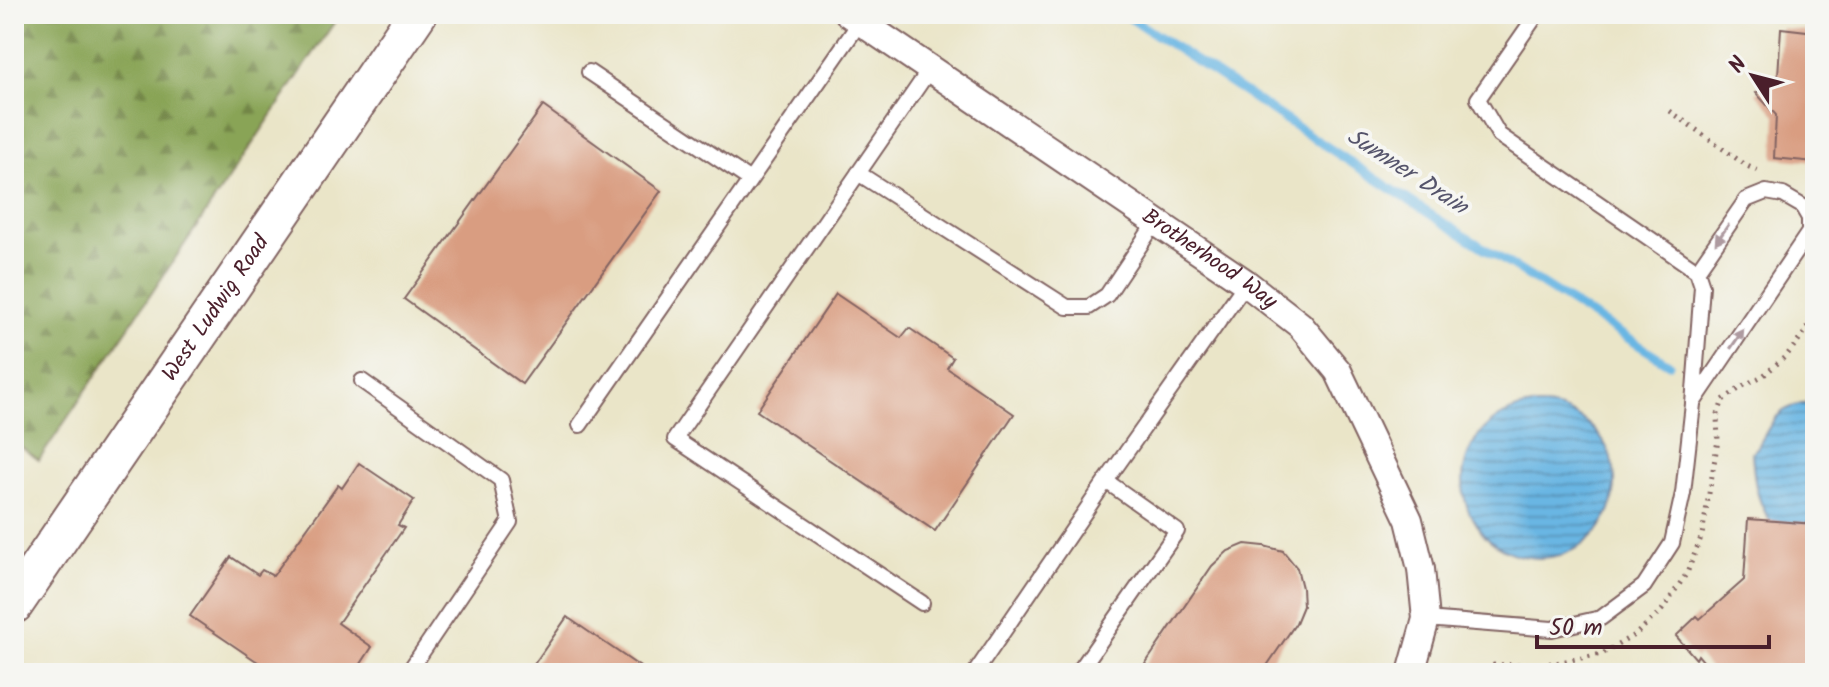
<svg xmlns="http://www.w3.org/2000/svg" width="1829" height="687" font-family="Kalam,sans-serif">
<style>
.forest{fill:url(#forest-firs);stroke:#6a6240;stroke-width:2}
.water{fill:url(#water-rules);stroke:#5a6a87;stroke-width:2}
.lines{fill:none;stroke-linecap:round;stroke-linejoin:round}
.stream{stroke:#69b6e3;stroke-width:9}
.building{fill:#d99d81}
.lane-casing{stroke:#826462;stroke-width:18}
.street-casing{stroke:#826462;stroke-width:30}
.secondary-casing{stroke:#826462;stroke-width:42}
.path{stroke:#826462;stroke-width:5;stroke-dasharray:2 6;stroke-linecap:butt}
.lane{stroke:#fff;stroke-width:14}
.street{stroke:#fff;stroke-width:26}
.secondary{stroke:#fff;stroke-width:38}
.oneway{fill:#ae9aa0}
.labels{text-anchor:middle;dominant-baseline:central;stroke-width:8;stroke-linejoin:round;paint-order:stroke}
.street-label{font-size:22px;fill:#4a1f2b;stroke:#f6f6f2}
.water-label{font-size:24px;font-style:italic;fill:#55546b;stroke:#f6f6f2}
</style>
<defs>
<pattern id="forest-firs" width="22" height="20" patternUnits="userSpaceOnUse" patternTransform="scale(2)"><rect width="22" height="20" fill="#89a456"/><path d="M5 1l3.5 6h-7zM16 11l3.5 6h-7z" fill="#728547"/></pattern>
<pattern id="water-rules" width="6" height="5" patternUnits="userSpaceOnUse" patternTransform="scale(2)"><rect width="6" height="5" fill="#69b6e3"/><path d="M0 2.5h6" fill="none" stroke="#5893b8"/></pattern>
</defs>
<rect width="100%" height="100%" fill="#f6f6f2"/>
<filter id="ink" filterUnits="userSpaceOnUse"><feTurbulence type="fractalNoise" baseFrequency=".0125" numOctaves="2"/><feDisplacementMap in="SourceGraphic" scale="16" xChannelSelector="R" yChannelSelector="G"/><feConvolveMatrix kernelMatrix="1 2 1 2 8 2 1 2 1" color-interpolation-filters="sRGB"/></filter>
<filter id="wash" filterUnits="userSpaceOnUse"><feTurbulence type="fractalNoise" baseFrequency=".006" numOctaves="4" result="noise"/><feDisplacementMap in="SourceGraphic" scale="32" xChannelSelector="R" yChannelSelector="G"/><feGaussianBlur stdDeviation="1.8" result="paint"/><feColorMatrix in="noise" values="0 0 0 0 0 0 0 0 0 0 0 0 0 0 0 0 0 1.4 0 .05"/><feComposite in="paint" operator="in"/></filter>
<g filter="url(#wash)">
<rect width="100%" height="100%" fill="#eae5c8"/>
<path class="forest" d="M14 14H340L39 460 14 442Z"/>
<path class="water" d="M1815 402V524L1770 521C1755 496 1754 480 1752 452L1757 448C1776 417 1775 407 1815 402Z
M1463 482a76 76 0 1 1 152 0a76 76 0 1 1-152 0Z"/>
<g class="lines">
<path class="stream" d="M1124 14 1436 218 1669 364"/>
</g>
<g id="blocks">
<path class="building" d="M1781 28 1815 32V162L1774 158 1776 115 1756 93 1778 76Z
M543 106 661 191 522 384 404 299Z
M836 294 901 338 909 328 953 358 947 368 1014 414 935 531 757 411Z
M359 463 414 500 398 525 404 528 338 623 372 647 355 673H274L190 616 231 557 258 575 262 570 273 576 338 485 342 488Z
M1748 519 1815 524V673H1713L1698 655 1696 659 1676 636 1697 616 1700 619 1744 580Z
M1245 544 1264 546 1283 551 1297 568 1302 588 1303 606 1296 623 1262 673H1139L1212 566 1228 551Z
M567 617 649 673H528Z"/>
</g>
</g>
<g filter="url(#ink)">
<use href="#blocks" fill-opacity="0" stroke="#826462" stroke-width="2"/>
<g class="lines">
<defs>
<path id="lane" d="M589 72 750 180
M858 173 1067 307H1089L1107 295 1155 223
M362 381 501 480 510 522 408 673
M1693 403 1809 232V218L1802 206 1783 195 1766 192 1746 200 1697 271
M580 425 860 22
M922 603 675 439 930 69
M1426 619 1552 629 1601 618 1644 586 1672 543 1683 493 1693 404 1702 286 1697 271 1499 135 1478 99 1537 14
M975 673 1106 481 1246 283
M1078 673 1177 531 1106 481"/>
<g id="street">
<path id="s1" d="M849 14 1246 283 1300 325 1338 371 1409 520 1421 569 1426 619 1411 673"/>
</g>
<g id="secondary">
<path id="s2" d="M14 604 417 14"/>
</g>
</defs>
<use href="#lane" class="lane-casing"/>
<use href="#street" class="street-casing"/>
<use href="#secondary" class="secondary-casing"/>
<path class="path" d="M1670 111 1747 166 1758 171
M1556 664 1570 673
M1479 673 1494 665 1555 663 1602 654 1636 634 1662 610 1687 573 1702 535 1718 440 1717 417 1723 400 1743 386 1764 375 1787 355 1805 332 1815 305"/>
<use href="#lane" class="lane"/>
<use href="#street" class="street"/>
<use href="#secondary" class="secondary"/>
</g>
<defs><path id="oneway-solid" d="M-6-.8H1V-3.2L6.5 0L1 3.2V.8H-6Z" transform="scale(2)"/></defs>
<g class="oneway">
<use href="#oneway-solid" transform="translate(1722 234) rotate(125)"/>
<use href="#oneway-solid" transform="translate(1737 339) rotate(-56)"/>
</g>
</g>
<g class="labels">
<g class="street-label">
<text stroke="none"><textPath href="#s1" startOffset="436">Brotherhood Way</textPath></text>
<text stroke="none"><textPath href="#s2" startOffset="358">West Ludwig Road</textPath></text>
</g>
<g class="water-label">
<text transform="translate(1407 172) rotate(33)">Sumner Drain</text>
</g>
</g>
<rect width="1829" height="687" fill="none" stroke="#f6f6f2" stroke-width="48"/>
<g transform="translate(1753 76) rotate(306)" stroke="#f6f6f2" stroke-width="6" paint-order="stroke">
<path d="M0-6L14 30L0 20L-14 30Z" fill="#4a1f2b"/>
<text y="-12" font-size="22" font-weight="bold" text-anchor="middle" fill="#4a1f2b">N</text>
</g>
<path d="M1537 635v12h232v-12" fill="none" stroke="#4a1f2b" stroke-width="4"/>
<text x="1549" y="635" font-size="24" fill="#4a1f2b" stroke="#f6f6f2" stroke-width="6" paint-order="stroke">50 m</text>
</svg>
